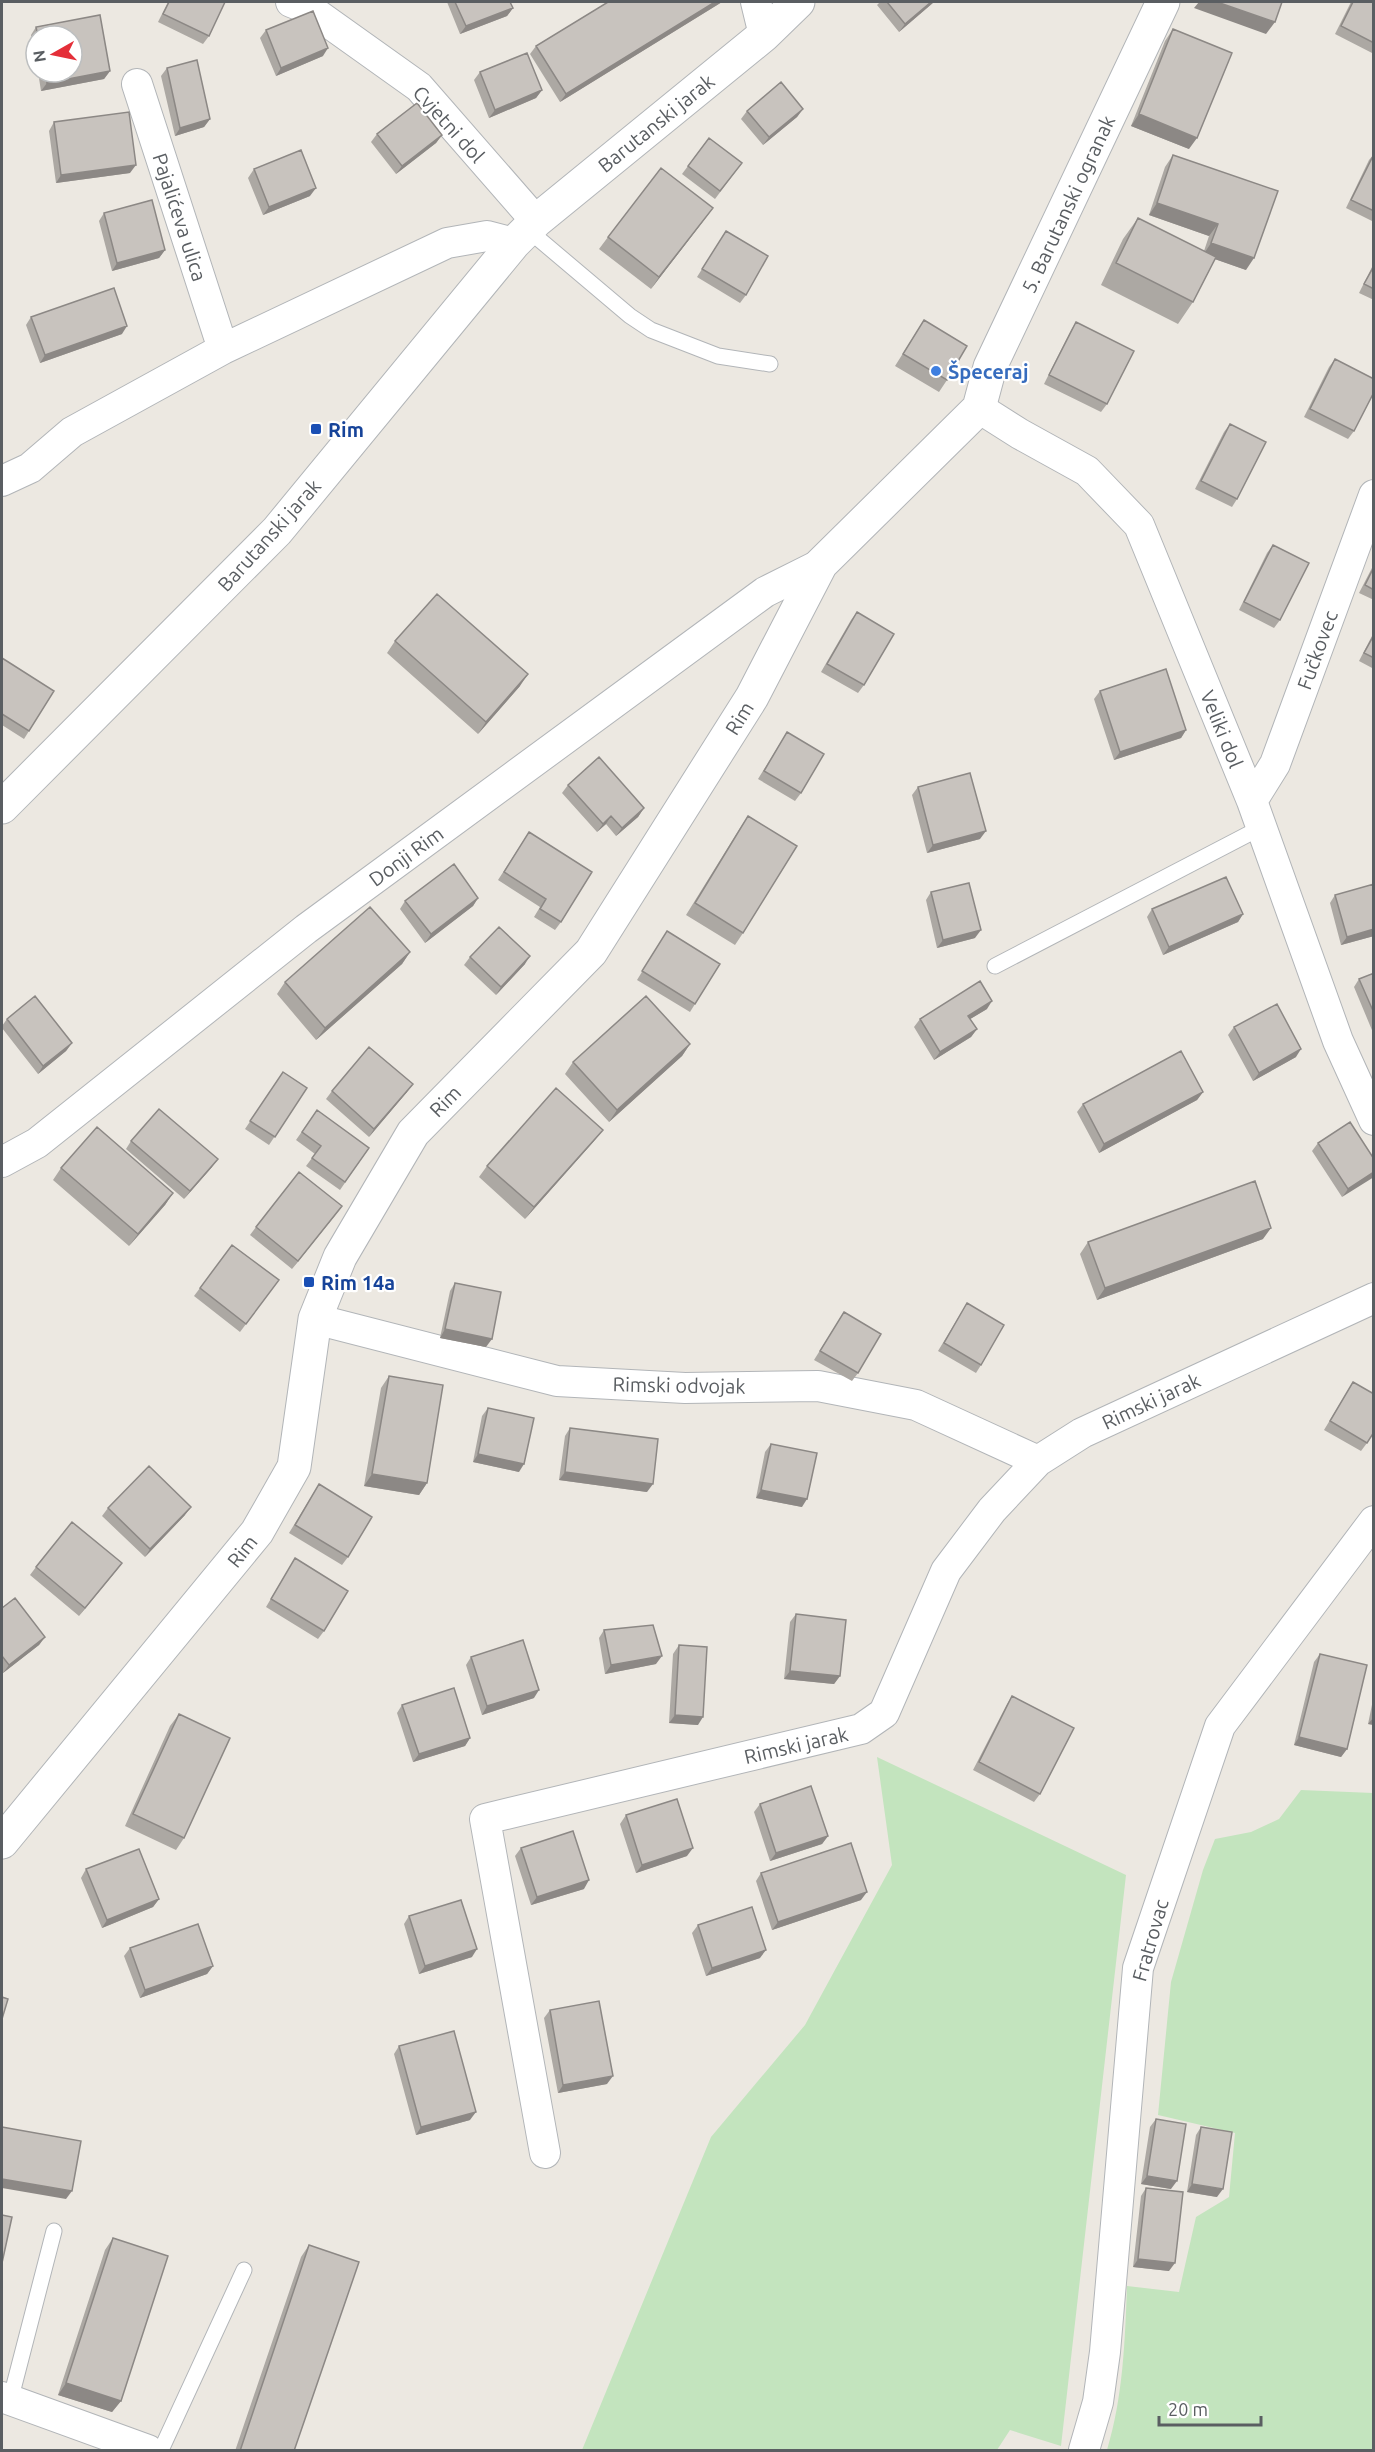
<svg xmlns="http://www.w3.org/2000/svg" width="1375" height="2452" font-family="Ubuntu,sans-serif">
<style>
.green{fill:#c3e4be}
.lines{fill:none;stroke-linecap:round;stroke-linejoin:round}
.service-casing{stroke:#b2b5b8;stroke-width:17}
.minor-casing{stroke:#b2b5b8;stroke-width:32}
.tertiary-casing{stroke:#b2b5b8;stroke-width:35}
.service{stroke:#fff;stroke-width:15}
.minor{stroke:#fff;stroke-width:30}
.tertiary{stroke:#fff;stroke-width:33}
.wall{fill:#aca8a3}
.shaded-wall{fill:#8c8885}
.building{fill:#c8c3be;stroke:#8c8885;stroke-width:1.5}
.shop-dot{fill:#3f7fe0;stroke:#fff;stroke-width:2}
.transit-dot{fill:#1a4fb4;stroke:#fff;stroke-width:2}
.labels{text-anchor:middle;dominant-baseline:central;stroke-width:4.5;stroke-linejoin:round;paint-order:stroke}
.street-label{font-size:20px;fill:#5a5e62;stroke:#fff}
.shop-label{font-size:20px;font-weight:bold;fill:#366cbe;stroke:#fff;text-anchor:start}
.transit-label{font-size:20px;font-weight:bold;fill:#164399;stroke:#fff;text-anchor:start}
</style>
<rect width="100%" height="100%" fill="#ece8e1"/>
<path class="green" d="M877 1757 1126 1875 1061 2446 1010 2430 997 2450H582L711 2137 805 2025 892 1865Z
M1301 1790 1373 1793V2450H1107C1123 2397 1125 2342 1127 2286L1179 2292 1196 2217 1229 2197 1235 2133 1158 2115 1171 1982 1203 1870 1215 1839 1251 1832 1279 1819Z"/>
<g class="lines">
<defs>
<path id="service" d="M527 229 630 316 651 330 718 356 770 364
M995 966 1262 827
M10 2401 54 2231
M161 2450 244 2270"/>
<path id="minor" d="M291 2 311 10 419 87 536 221
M756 2 764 35
M137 84 223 349
M979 408 1020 434 1087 471 1139 525 1252 801 1338 1041 1374 1120
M2 481 30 468 72 432 223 349 447 243 487 236 514 243
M1252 801 1275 764 1374 495
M2 1162 37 1143 306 929 765 592 821 564
M315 1319 557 1381 685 1388 818 1386 916 1405 1038 1461
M545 2153 485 1819 861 1729 884 1713 946 1571 992 1510 1038 1461 1082 1433 1374 1298
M2 2397 148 2450
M1084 2450 1098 2402 1105 2352 1138 1968 1220 1726 1374 1521"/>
<path id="tertiary" d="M2 807 277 531 514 243 536 221 764 35 798 2
M2 1842 257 1532 294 1467 315 1319 340 1257 413 1133 591 952 752 697 821 564 979 408 990 367 1163 2"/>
</defs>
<use href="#service" class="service-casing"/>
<use href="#minor" class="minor-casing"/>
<use href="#tertiary" class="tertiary-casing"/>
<use href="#service" class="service"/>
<use href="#minor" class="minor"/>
<use href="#tertiary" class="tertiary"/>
</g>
<path class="wall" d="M168 2H225L209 36 203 44 158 22Z
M447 2H510L513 8 507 16 460 34Z
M722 2 560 102 530 54 536 46Z
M880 2H934L899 32 877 5Z
M1351 2H1374V54L1335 34Z
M100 15 110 71 104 79 41 91 38 72H72V36H36V64L31 35 36 27Z
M1173 29 1189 149 1131 126 1165 41Z
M266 30 323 56 276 76 260 38Z
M167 68 210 119 204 127 175 136 161 76Z
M480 72 542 90 536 98 489 118 474 80Z
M803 109 797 117 763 145 741 119 747 111Z
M54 122 130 173 56 183 49 131Z
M377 134 442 135 436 143 396 174 371 142Z
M709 138 742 163 715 199 682 174Z
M1374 154V222L1346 208 1369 160Z
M1173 155 1246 270 1215 259 1193 302 1178 324 1101 285 1123 239 1138 218 1204 251 1209 236 1149 215 1165 167Z
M254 169 310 196 263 215 248 178Z
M104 213 165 250 159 258 112 271 99 221Z
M704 220 651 289 599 249 608 237Z
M726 231 746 295 740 303 697 277Z
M1374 263V300L1359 293Z
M31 317 122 334 40 363 26 325Z
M924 320 947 380 939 392 895 366Z
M1076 322 1107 404 1101 412 1044 384 1071 330Z
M1335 359 1354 431 1348 439 1304 417 1329 367Z
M1230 424 1237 499 1232 507 1195 489 1224 432Z
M1273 545 1280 620 1274 628 1239 610 1267 553Z
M1374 564V600L1359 593Z
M857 612 864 685 858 693 821 672 851 620Z
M1374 632V669L1359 661Z
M395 641 520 686 478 734 387 653Z
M2 658 29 731 24 739 2 725Z
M1100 691 1186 730 1181 738 1114 760 1094 699Z
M787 732 801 793 795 801 758 779Z
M568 785 644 808 638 817 616 836 606 824 597 832 562 793Z
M918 787 980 839 927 853 912 795Z
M748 816 743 933 735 945 686 915 740 828Z
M529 832 561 922 555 930 534 917 540 907 498 880Z
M1374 884V936L1341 945 1330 903 1335 895Z
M931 892 975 938 937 948 926 900Z
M478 898 473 906 425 943 400 909 405 901Z
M1152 909 1243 914 1238 922 1163 955 1147 917Z
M667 931 695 1004 690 1012 637 980Z
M410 952 402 964 316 1040 277 994 285 982Z
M470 957 525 964 496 995 464 965Z
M1374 973V1035L1354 987 1359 979Z
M987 1009 970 1019 977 1029 971 1037 934 1060 914 1027 920 1019Z
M7 1019 72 1043 66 1051 38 1074 2 1028V1026Z
M1234 1027 1296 1057 1253 1081 1228 1035Z
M690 1044 682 1056 609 1122 565 1074 573 1062Z
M283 1072 307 1088 269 1145 245 1129Z
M332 1091 407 1092 369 1137 326 1099Z
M1203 1092 1197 1100 1099 1153 1077 1112 1083 1104Z
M317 1110 369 1148 340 1190 306 1166 315 1154 296 1140Z
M131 1141 212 1167 184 1199 126 1149Z
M594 1141 525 1219 479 1177 487 1166Z
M1318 1143 1374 1159 1342 1197 1312 1151Z
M61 1168 173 1193 165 1205 129 1246 53 1180Z
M336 1214 292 1269 250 1235 256 1227Z
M1263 1239 1097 1300 1080 1254 1088 1242Z
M455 1283 486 1347 440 1338 450 1291Z
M200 1288H273L240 1332 194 1296Z
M967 1303 981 1365 976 1373 938 1351Z
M844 1312 858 1373 852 1381 814 1360Z
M389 1376 427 1483 419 1495 364 1486 381 1388Z
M1353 1382 1367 1443 1361 1451 1324 1430Z
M488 1408 519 1472 473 1462 482 1416Z
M570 1428 647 1492 559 1480 565 1436Z
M771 1444 802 1507 756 1498 765 1452Z
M319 1484 348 1557 342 1565 289 1533Z
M108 1508 185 1515 145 1557 102 1516Z
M295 1558 324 1631 318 1639 266 1607Z
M122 1563 79 1616 30 1575 36 1567Z
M2 1608 45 1637 39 1645 3 1673 2 1672Z
M796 1614 840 1676 834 1684 784 1679 790 1622Z
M604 1630 656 1664 605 1674 599 1638Z
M679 1645 698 1725 669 1723 673 1654Z
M1320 1654 1347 1749 1341 1757 1294 1745 1314 1662Z
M471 1657 534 1698 482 1715 466 1665Z
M1374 1695V1725L1368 1724Z
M1012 1696 1040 1794 1034 1802 973 1770 1007 1704Z
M402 1705 470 1738 465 1746 413 1762 397 1713Z
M179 1714 184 1838 176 1850 125 1826 170 1726Z
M760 1804 828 1836 822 1844 770 1861 754 1812Z
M626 1815 687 1856 636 1873 620 1824Z
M521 1848 584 1889 531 1905 515 1856Z
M86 1869 159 1899 153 1907 102 1928 81 1878Z
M761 1873 861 1900 772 1930 756 1881Z
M409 1916 472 1957 419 1974 404 1924Z
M698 1925 760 1958 706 1976 692 1933Z
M130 1948 213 1966 207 1974 140 1998 124 1956Z
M550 2010 607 2084 558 2093 544 2018Z
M399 2046 470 2120 416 2135 394 2054Z
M1156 2119 1171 2189 1141 2184 1150 2127Z
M1201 2127 1217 2197 1187 2192 1196 2135Z
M1146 2188 1169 2271 1133 2267 1141 2196Z
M113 2238 121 2401 112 2412 58 2395 105 2250Z
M309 2245 294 2451H235L301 2257Z"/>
<path class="shaded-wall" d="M715 2H722L560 102 566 94Z
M931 2H934L899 32 905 24Z
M1199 2H1217L1275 22 1266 34 1194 8Z
M513 8 507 16 460 34 466 26Z
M328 48 323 56 276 76 281 68Z
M110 71 104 79 41 91 47 83Z
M542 90 536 98 489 118 495 110Z
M803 109 797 117 763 145 769 137Z
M1139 114 1197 138 1189 149 1131 126Z
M210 119 204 127 175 136 180 128Z
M442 135 436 143 396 174 402 166Z
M136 165 130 173 56 183 61 175Z
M316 188 310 196 263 215 269 207Z
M1157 203 1218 224 1209 236 1149 215Z
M713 208 704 220 651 289 659 277Z
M1211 243 1254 258 1246 270 1203 255Z
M165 250 159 258 112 271 117 263Z
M127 326 122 334 40 363 45 355Z
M528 674 520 686 478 734 486 722Z
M1186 730 1181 738 1114 760 1120 752Z
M644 808 638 817 616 836 622 828Z
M611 816 606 824 597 832 603 824Z
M986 831 980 839 927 853 933 845Z
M478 898 473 906 425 943 431 934Z
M1243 914 1238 922 1163 955 1169 947Z
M1374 929V936L1341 945 1347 937Z
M981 930 975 938 937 948 943 940Z
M410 952 402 964 316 1040 325 1028Z
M530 956 525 964 496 995 501 987Z
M992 1001 987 1009 962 1024 968 1016Z
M977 1029 971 1037 934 1060 940 1052Z
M72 1043 66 1051 38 1074 43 1066Z
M690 1044 682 1056 609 1122 617 1110Z
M1301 1049 1296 1057 1253 1081 1259 1073Z
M413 1084 407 1092 369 1137 374 1129Z
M1203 1092 1197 1100 1099 1153 1104 1144Z
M603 1130 594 1141 525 1219 534 1207Z
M218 1159 212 1167 184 1199 190 1191Z
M1374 1172V1177L1342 1197 1348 1189Z
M173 1193 165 1205 129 1246 138 1234Z
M342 1206 336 1214 292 1269 298 1261Z
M1271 1228 1263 1239 1097 1300 1105 1288Z
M445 1329 492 1339 486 1347 440 1338Z
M478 1454 524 1464 519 1472 473 1462Z
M565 1472 653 1484 647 1492 559 1480Z
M372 1474 427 1483 419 1495 364 1486Z
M761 1490 807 1499 802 1507 756 1498Z
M191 1507 185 1515 145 1557 150 1549Z
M122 1563 116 1571 79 1616 85 1608Z
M45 1637 39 1645 3 1673 9 1665Z
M662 1656 656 1664 605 1674 611 1665Z
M790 1671 840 1676 834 1684 784 1679Z
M539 1690 534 1698 482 1715 487 1706Z
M675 1715 703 1717 698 1725 669 1723Z
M1374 1717V1725L1368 1724Z
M1299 1737 1347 1749 1341 1757 1294 1745Z
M470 1738 465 1746 413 1762 419 1754Z
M828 1836 822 1844 770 1861 776 1853Z
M693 1848 687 1856 636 1873 642 1865Z
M589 1880 584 1889 531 1905 537 1897Z
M867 1892 861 1900 772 1930 778 1922Z
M159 1899 153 1907 102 1928 107 1920Z
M477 1949 472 1957 419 1974 425 1966Z
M766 1950 760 1958 706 1976 712 1968Z
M213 1966 207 1974 140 1998 145 1990Z
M613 2076 607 2084 558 2093 563 2085Z
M476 2112 470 2120 416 2135 421 2127Z
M1147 2176 1177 2181 1171 2189 1141 2184Z
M2 2179 72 2191 66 2199 2 2188Z
M1192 2184 1223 2189 1217 2197 1187 2192Z
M1138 2259 1175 2263 1169 2271 1133 2267Z
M66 2383 121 2401 112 2412 58 2395Z"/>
<path class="building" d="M169 2H225L209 36 163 14Z
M455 2H510L513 8 466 26Z
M608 2H715L566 94 536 46Z
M887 2H931L905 24Z
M1217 2H1282L1275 22Z
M1353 2H1374V43L1341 26Z
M313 11 328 48 281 68 266 30Z
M100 15 110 71 47 83 45 72H72V36H38L36 27Z
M1173 29 1232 53 1197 138 1139 114Z
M527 53 542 90 495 110 480 72Z
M197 60 210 119 180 128 167 68Z
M781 82 803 109 769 137 747 111Z
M417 103 442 135 402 166 377 134Z
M129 112 136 165 61 175 54 122Z
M709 138 742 163 720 191 688 166Z
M301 150 316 188 269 207 254 169Z
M1374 154V211L1351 200Z
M1173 155 1278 191 1254 258 1211 243 1218 224 1157 203Z
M661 168 713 208 659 277 608 237Z
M152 200 165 250 117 263 104 213Z
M1138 218 1216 257 1193 302 1116 263Z
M726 231 768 256 746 295 702 269Z
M1374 266V289L1364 284Z
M114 288 127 326 45 355 31 317Z
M924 320 967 346 947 380 903 354Z
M1076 322 1134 351 1107 404 1049 375Z
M1335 359 1374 379V392L1354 431 1310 409Z
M1230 424 1266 442 1237 499 1201 481Z
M1273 545 1309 563 1280 620 1244 602Z
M1374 567V590L1365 585Z
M437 594 528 674 486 722 395 641Z
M857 612 894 634 864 685 827 664Z
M1374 635V658L1364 653Z
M2 658 54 691 29 731 2 714Z
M1166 669 1186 730 1120 752 1100 691Z
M787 732 824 754 801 793 764 771Z
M599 757 644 808 622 828 611 816 603 824 568 785Z
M970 773 986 831 933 845 918 787Z
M748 816 797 846 743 933 695 903Z
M529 832 592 872 561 922 540 909 546 899 504 872Z
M454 864 478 898 431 934 405 901Z
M1226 877 1243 914 1169 947 1152 909Z
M969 883 981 930 943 940 931 892Z
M1374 884V929L1347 937 1335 895Z
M370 907 410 952 325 1028 285 982Z
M499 927 530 956 501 987 470 957Z
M667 931 720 964 695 1004 642 971Z
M1374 973V1013L1359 979Z
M980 981 992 1001 968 1016 977 1029 940 1052 920 1019Z
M35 996 72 1043 43 1066 7 1019Z
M646 996 690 1044 617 1110 573 1062Z
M1277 1004 1301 1049 1259 1073 1234 1027Z
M369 1047 413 1084 374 1129 332 1091Z
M1181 1051 1203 1092 1104 1144 1083 1104Z
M283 1072 307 1088 275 1137 250 1121Z
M556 1088 603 1130 534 1207 487 1166Z
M159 1109 218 1159 190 1191 131 1141Z
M317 1110 369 1148 345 1182 312 1158 321 1146 302 1132Z
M1350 1122 1374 1159V1172L1348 1189 1318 1143Z
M97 1127 173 1193 138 1234 61 1168Z
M299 1172 342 1206 298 1261 256 1227Z
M1255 1181 1271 1228 1105 1288 1088 1242Z
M232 1245 279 1280 246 1324 200 1288Z
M455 1283 501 1292 492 1339 445 1329Z
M967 1303 1004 1325 981 1365 944 1343Z
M844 1312 881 1334 858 1373 820 1351Z
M389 1376 443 1385 427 1483 372 1474Z
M1353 1382 1374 1394V1432L1367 1443 1330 1421Z
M488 1408 534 1418 524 1464 478 1454Z
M570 1428 658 1439 653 1484 565 1472Z
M771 1444 817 1453 807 1499 761 1490Z
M149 1466 191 1507 150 1549 108 1508Z
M319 1484 372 1517 348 1557 295 1525Z
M72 1522 122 1563 85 1608 36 1567Z
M295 1558 348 1591 324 1631 271 1599Z
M15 1598 45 1637 9 1665 2 1656V1608Z
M796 1614 846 1620 840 1676 790 1671Z
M653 1625 662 1656 611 1665 604 1630Z
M523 1640 539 1690 487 1706 471 1657Z
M679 1645 707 1647 703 1717 675 1715Z
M1320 1654 1367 1665 1347 1749 1299 1737Z
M454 1688 470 1738 419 1754 402 1705Z
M1012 1696 1074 1728 1040 1794 979 1762Z
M179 1714 230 1738 184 1838 133 1814Z
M811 1786 828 1836 776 1853 760 1804Z
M677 1799 693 1848 642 1865 626 1815Z
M573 1831 589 1880 537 1897 521 1848Z
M851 1843 867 1892 778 1922 761 1873Z
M139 1849 159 1899 107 1920 86 1869Z
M461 1900 477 1949 425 1966 409 1916Z
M752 1907 766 1950 712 1968 698 1925Z
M198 1924 213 1966 145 1990 130 1948Z
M2 1997 8 1999 2 2019Z
M599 2001 613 2076 563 2085 550 2010Z
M454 2031 476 2112 421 2127 399 2046Z
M1156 2119 1186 2124 1177 2181 1147 2176Z
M2 2127 81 2141 72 2191 2 2179Z
M1201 2127 1232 2132 1223 2189 1192 2184Z
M1146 2188 1183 2192 1175 2263 1138 2259Z
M2 2215 12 2217 2 2263Z
M113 2238 168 2256 121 2401 66 2383Z
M309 2245 359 2262 294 2451H240Z"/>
<circle class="shop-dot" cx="936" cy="371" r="6"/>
<g class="transit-dot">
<rect x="310" y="423" width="12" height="12" rx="3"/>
<rect x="303" y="1276" width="12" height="12" rx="3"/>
</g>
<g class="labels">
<g class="street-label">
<text transform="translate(656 123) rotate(-39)">Barutanski jarak</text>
<text transform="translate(449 124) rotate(48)">Cvjetni dol</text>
<text transform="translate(1068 204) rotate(-65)">5. Barutanski ogranak</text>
<text transform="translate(180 217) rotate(72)">Pajalićeva ulica</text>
<text transform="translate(269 535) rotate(-48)">Barutanski jarak</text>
<text transform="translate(1317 650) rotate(-70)">Fučkovec</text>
<text transform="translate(739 718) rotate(-58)">Rim</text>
<text transform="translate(1222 729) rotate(68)">Veliki dol</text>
<text transform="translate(406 856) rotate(-36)">Donji Rim</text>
<text transform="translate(445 1101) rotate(-45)">Rim</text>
<text transform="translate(679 1385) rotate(1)">Rimski odvojak</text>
<text transform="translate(1151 1401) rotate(-25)">Rimski jarak</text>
<text transform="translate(242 1551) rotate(-51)">Rim</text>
<text transform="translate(796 1745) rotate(-13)">Rimski jarak</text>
<text transform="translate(1150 1940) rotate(-74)">Fratrovac</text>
</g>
<g class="shop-label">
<text x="948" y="371">Špeceraj</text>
</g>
<g class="transit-label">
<text x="328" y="429">Rim</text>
<text x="321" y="1282">Rim 14a</text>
</g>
</g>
<rect width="1375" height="2452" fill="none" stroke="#5a5e62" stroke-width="6"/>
<g transform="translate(54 54) rotate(261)"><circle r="28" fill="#ffffff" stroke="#bdbfc0" stroke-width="1.5"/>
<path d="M0-4.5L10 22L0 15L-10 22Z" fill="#e42f39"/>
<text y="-9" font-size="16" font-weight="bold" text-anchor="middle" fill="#5a5e62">N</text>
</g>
<path d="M1159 2416v9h102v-9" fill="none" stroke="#5a5e62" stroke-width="3"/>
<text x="1168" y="2416" font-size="18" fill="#5a5e62" stroke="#ffffff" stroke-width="4.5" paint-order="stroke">20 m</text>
</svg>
